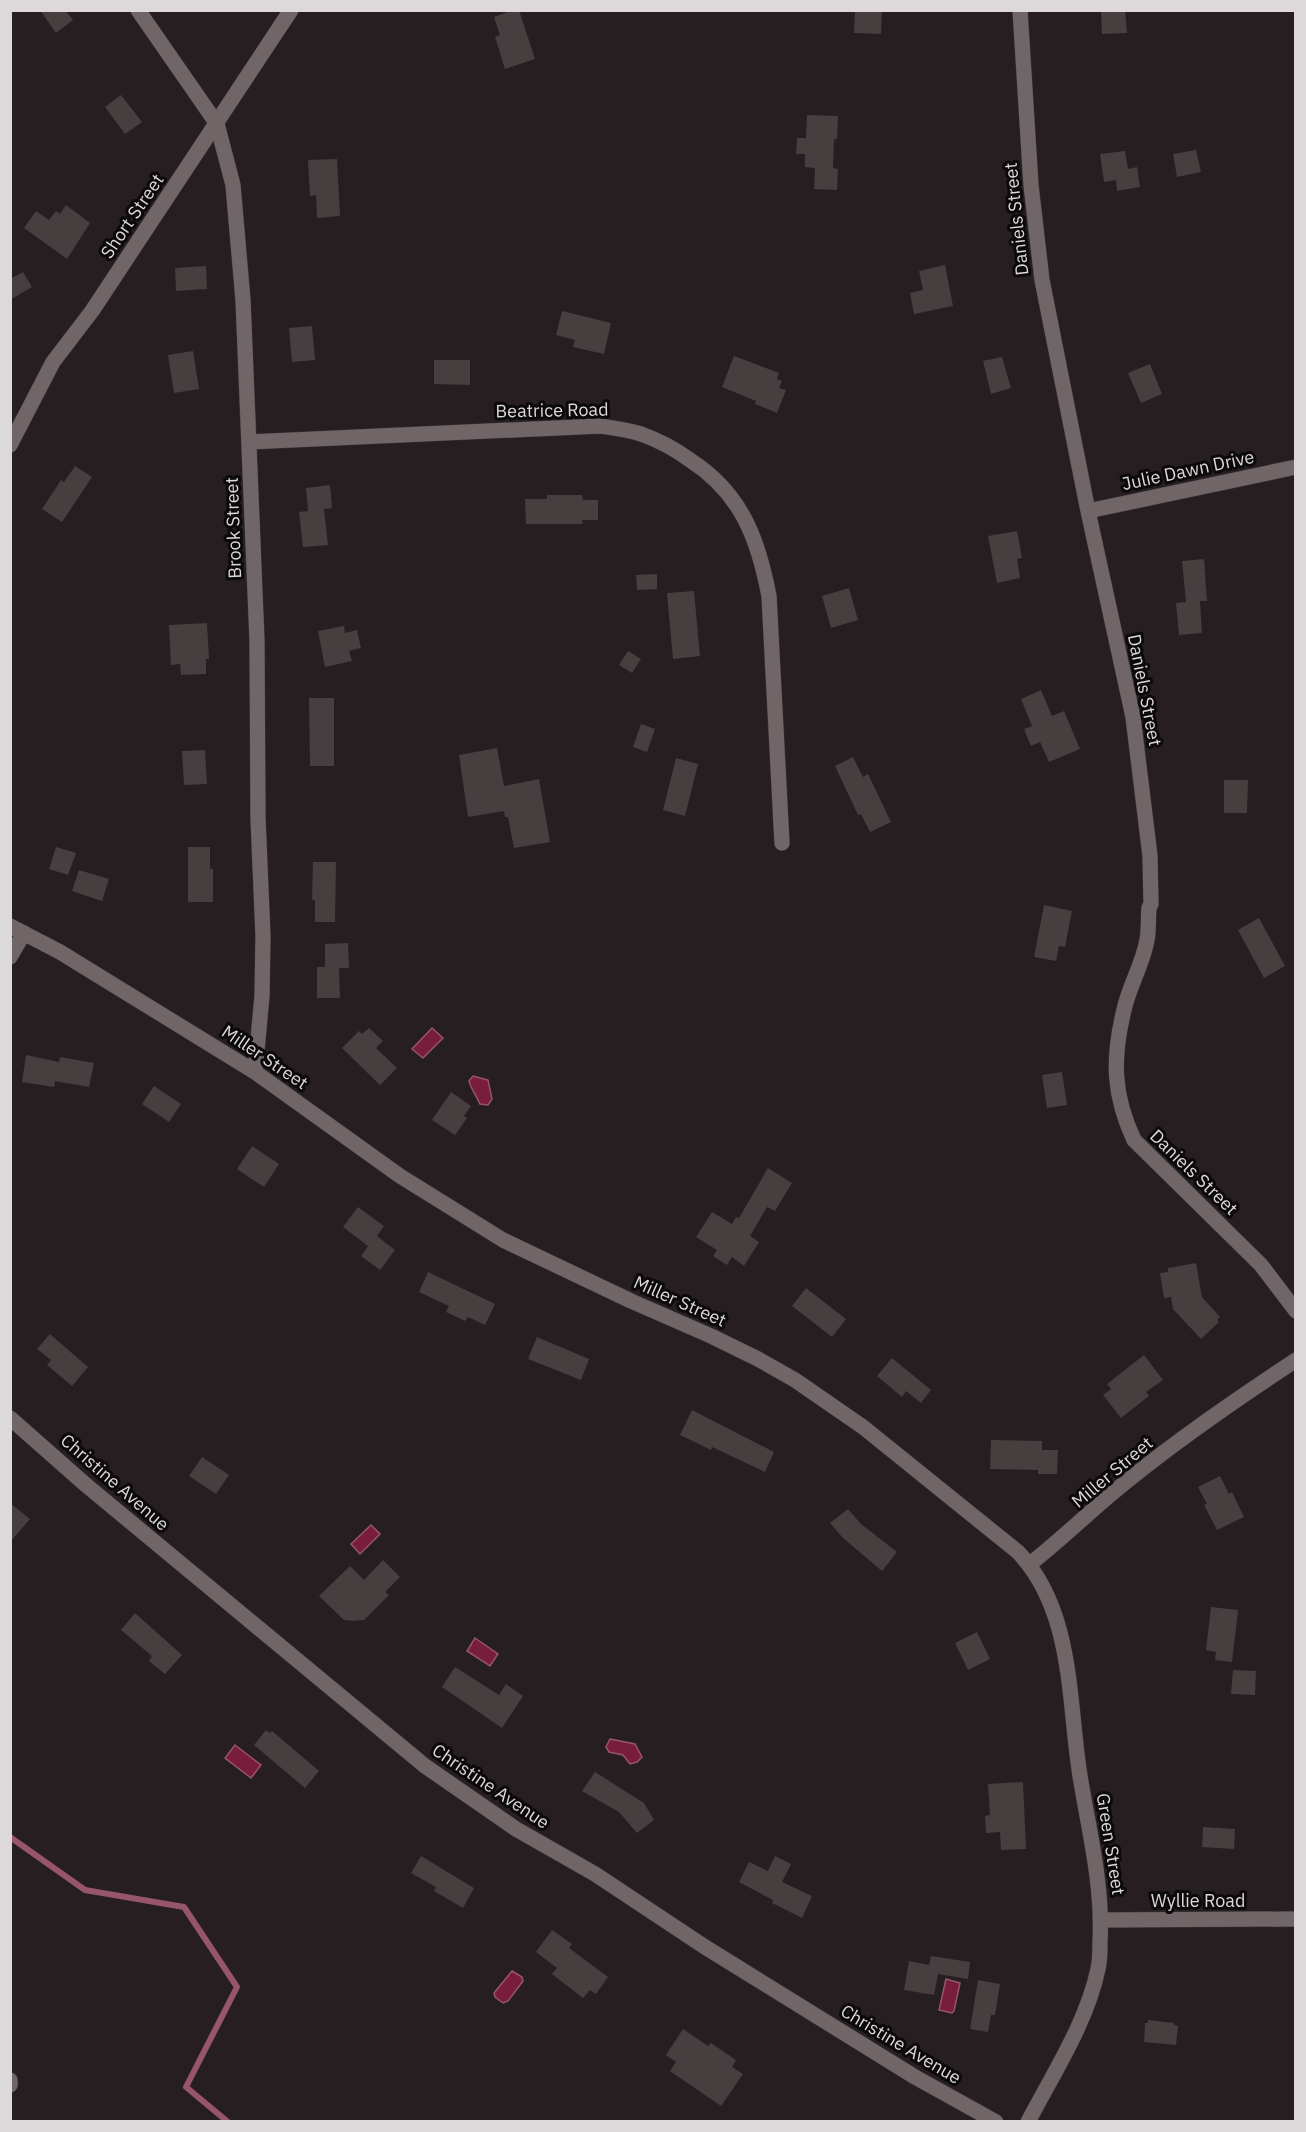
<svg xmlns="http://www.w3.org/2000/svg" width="1306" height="2132" font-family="'IBM Plex Sans',sans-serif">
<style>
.water{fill:#791d3c;stroke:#97556b;stroke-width:1.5}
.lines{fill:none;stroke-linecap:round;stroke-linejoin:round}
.stream{stroke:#97556b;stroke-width:6}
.building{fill:#473e40}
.minor-casing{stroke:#403a3b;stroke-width:16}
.minor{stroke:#706668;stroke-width:15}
.labels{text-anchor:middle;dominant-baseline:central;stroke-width:6;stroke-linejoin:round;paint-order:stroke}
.street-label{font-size:18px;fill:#ddd8d9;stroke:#0c090a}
</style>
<rect width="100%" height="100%" fill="#261e20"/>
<path class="water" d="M432 1028 443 1038 423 1058 412 1049Z
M473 1076 488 1080 492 1099 488 1105 480 1104C477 1097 470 1087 469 1081Z
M371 1525 380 1534 360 1554 351 1544Z
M475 1638 498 1654 490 1666 467 1651Z
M610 1739 635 1744 642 1757 637 1762 630 1764 623 1755 609 1752 606 1747Z
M235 1745 261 1765 251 1778 225 1758Z
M512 1971 522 1977 523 1981 508 2001 503 2003 495 1997 494 1993Z
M946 1979 960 1983 954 2011 952 2013 939 2010Z"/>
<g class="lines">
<path class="stream" d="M10 1837 85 1890 184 1907 237 1987 186 2087 228 2122"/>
</g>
<path class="building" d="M40 10H65L73 20 56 33Z
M513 10H519L535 59 505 69 495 37 500 35 494 17Z
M855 10H882L881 34 854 33Z
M1101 10H1125L1127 33 1102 34Z
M121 95 142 122 125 134 105 107Z
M807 115 838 116 837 139H834L833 168 838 169 837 190 814 189 815 168 805 167V154H796L797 138H806Z
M1196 150 1201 172 1177 177 1173 154Z
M1125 151 1128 169 1137 167 1140 187 1117 191 1116 180 1104 182 1100 154Z
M337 159 340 216 317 218 316 195 310 196 308 160Z
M66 205 90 223 67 259 24 228 36 211 49 220 56 211 60 214Z
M945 265 953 306 914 314 910 293 923 290 919 271Z
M206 266 207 289 176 291 175 268Z
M23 272 32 287 10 300V279Z
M562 311 611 323 604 354 573 347 575 340 556 335Z
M312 326 315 360 292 362 289 328Z
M193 351 199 389 174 393 168 355Z
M734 356 779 373 777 379 782 381 779 388 786 390 777 413 755 404 756 401 722 387Z
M1002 357 1011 388 991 394 983 361Z
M434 360H470V385L434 384Z
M1150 364 1162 394 1141 403 1128 373Z
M75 466 92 477 62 522 42 509 61 480 64 482Z
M330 485 332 508 324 509 328 545 303 547 299 512 308 511 306 488Z
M547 495H582L583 500H598V520H582L583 524H526L525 499H547Z
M1017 531 1022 558 1017 559 1020 578 997 583 988 536Z
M1204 559 1207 601H1200L1202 633 1179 635 1176 603 1186 602 1182 561Z
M657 574V589L637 590 636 575Z
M849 588 858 620 831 628 822 596Z
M694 591 700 656 673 659 667 593Z
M207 623 209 659H206V674L181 675 180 664 171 665 169 625Z
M344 626 345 633 357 630 361 648 349 651 352 661 325 667 318 631Z
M628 651 641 659 632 673 619 665Z
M1041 690 1052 716 1064 711 1080 749 1049 762 1040 742 1031 746 1024 729 1032 726 1021 699Z
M309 698H334V766H310Z
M641 724 655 729 647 752 633 747Z
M497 748 504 786 539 779 550 842 514 848 508 817H505L504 811 468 817 459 755Z
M205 750 207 784 184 785 182 751Z
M853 757 863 777 868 774 891 822 870 832 861 814 858 815 835 766Z
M676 758 698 764 685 816 663 810Z
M1224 780H1248L1247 813H1224Z
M56 847 76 853 68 875 49 869Z
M188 847H210V869H213V902H188Z
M313 862H336L335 922H315V900H312Z
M79 870 109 879 102 901 72 891Z
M1044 905 1072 911 1065 947 1059 946 1056 961 1034 957Z
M1259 918 1285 966 1264 978 1238 930Z
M348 943 349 968H339L340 998H317V967H325V944Z
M369 1028 383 1041 376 1048 397 1068 380 1085 342 1048 359 1031 362 1034Z
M26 1055 59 1062 60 1057 94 1063 89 1087 55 1081 54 1087 22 1082Z
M1062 1072 1067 1105 1047 1108 1042 1075Z
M154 1086 181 1104 169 1122 142 1104Z
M451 1092 471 1106 464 1116 467 1118 455 1135 432 1120Z
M252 1146 279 1164 264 1187 237 1169Z
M768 1168 792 1183 775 1211 767 1207 750 1236 759 1242 744 1266 732 1257 727 1265 713 1256 717 1250 696 1237 712 1212 732 1224 736 1217 739 1218Z
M358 1207 384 1226 377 1236 395 1250 380 1270 361 1256 368 1246 343 1227Z
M1196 1263 1202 1297 1220 1317 1217 1320 1219 1322 1201 1339 1173 1309 1171 1297 1164 1298 1160 1273 1168 1272V1268Z
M428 1272 495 1304 485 1325 468 1317 465 1321 446 1312 449 1306 419 1292Z
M806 1288 846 1319 832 1337 792 1306Z
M50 1334 88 1367 72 1386 47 1365 51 1360 37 1349Z
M537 1337 589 1359 581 1380 528 1359Z
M1144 1355 1163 1380 1146 1392 1149 1396 1121 1418 1103 1395 1111 1389 1107 1384Z
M892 1358 931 1390 921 1403 906 1391 902 1397 877 1376Z
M692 1410 774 1452 765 1472 712 1447 711 1450 680 1435Z
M991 1440 1042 1441V1450H1058L1057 1474H1038V1470L990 1469Z
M202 1457 229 1475 216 1494 189 1476Z
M1220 1476 1229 1494 1232 1492 1244 1517 1217 1530 1204 1505 1207 1504 1198 1487Z
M10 1503 30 1519 10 1542Z
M848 1509 861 1524 897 1552 882 1571 843 1538 830 1523Z
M383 1560 400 1577 385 1592 389 1595 364 1620 353 1621 344 1620 319 1596 350 1566 364 1580Z
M1211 1607 1238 1610 1232 1662 1215 1660 1216 1652 1206 1650Z
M135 1613 182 1655 165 1674 149 1661 152 1656 121 1630Z
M977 1632 990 1659 968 1670 955 1643Z
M455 1667 499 1695 506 1684 523 1696 502 1728 442 1687Z
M1233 1670 1256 1671 1255 1695 1231 1694Z
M266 1730 270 1733 272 1731 319 1771 305 1788 254 1745Z
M595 1772 644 1803 654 1820 637 1833 619 1812 582 1791Z
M1023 1782 1026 1849 1001 1850 1000 1832 986 1833 985 1816 990 1815 988 1784Z
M1203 1827 1235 1829 1234 1849 1202 1847Z
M421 1856 474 1888 463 1908 434 1891 436 1887 411 1873Z
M775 1856 791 1864 782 1882 812 1896 802 1918 772 1903 773 1900 739 1882 749 1862 768 1871Z
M552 1930 572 1944 569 1948 608 1977 596 1994 590 1990 583 1998 552 1974 557 1968 536 1952Z
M931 1956 970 1962 968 1979 938 1974 934 1995 904 1990 909 1961 929 1965Z
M978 1980 1000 1984 995 2015H991L988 2032 970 2029Z
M1148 2020 1174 2023V2025L1178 2026 1176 2045 1144 2042 1145 2023H1148Z
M683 2029 708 2046 711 2043 736 2060 732 2067 743 2074 721 2106 670 2071 676 2062 666 2055Z"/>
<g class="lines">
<defs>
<path id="minor" d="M138 10 217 124 233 185 243 300 257 641 258 818 263 936 262 996 255 1072
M1020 10 1031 185 1042 280 1088 511 1133 717 1150 856 1151 904 1149 908C1148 918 1149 930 1147 940 1143 964 1129 986 1124 1010 1112 1059 1113 1095 1134 1140L1261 1265 1296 1311
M249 442 600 426C613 428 628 430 641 434 658 440 675 449 690 460 741 493 758 538 769 596L782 843
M10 445 53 362 92 311 291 10
M1088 511 1296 467
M10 926 60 952 255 1072 400 1176 503 1240 631 1301 711 1336 758 1359 795 1380 863 1427 1018 1552C1074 1611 1068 1701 1080 1776 1089 1831 1103 1885 1100 1942 1100 1951 1100 1961 1098 1969 1087 2022 1053 2074 1028 2122
M10 957 24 933
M10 1418 86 1485 425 1766 516 1829 595 1874 705 1947 915 2077 996 2122
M1030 1564C1058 1542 1083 1518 1110 1495 1168 1446 1232 1402 1296 1360
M1101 1920 1296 1919
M10 2080V2085"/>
</defs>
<use href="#minor" class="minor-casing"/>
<use href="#minor" class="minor"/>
</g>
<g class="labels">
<g class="street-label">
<text transform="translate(132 216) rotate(-56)">Short Street</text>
<text transform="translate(1016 219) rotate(-96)">Daniels Street</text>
<text transform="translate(552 410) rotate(-1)">Beatrice Road</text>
<text transform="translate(1188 470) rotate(-12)">Julie Dawn Drive</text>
<text transform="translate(233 528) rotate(-92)">Brook Street</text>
<text transform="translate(1145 690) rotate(79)">Daniels Street</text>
<text transform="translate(265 1057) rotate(34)">Miller Street</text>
<text transform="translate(1194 1172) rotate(44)">Daniels Street</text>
<text transform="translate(680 1301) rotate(24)">Miller Street</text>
<text transform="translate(1112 1472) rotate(-40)">Miller Street</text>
<text transform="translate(115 1482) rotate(41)">Christine Avenue</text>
<text transform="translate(491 1786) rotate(34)">Christine Avenue</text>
<text transform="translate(1111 1844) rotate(81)">Green Street</text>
<text x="1198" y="1900">Wyllie Road</text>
<text transform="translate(901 2044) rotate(31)">Christine Avenue</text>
</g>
</g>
<rect width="1306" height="2132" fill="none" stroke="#ddd8d9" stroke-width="24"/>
</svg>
